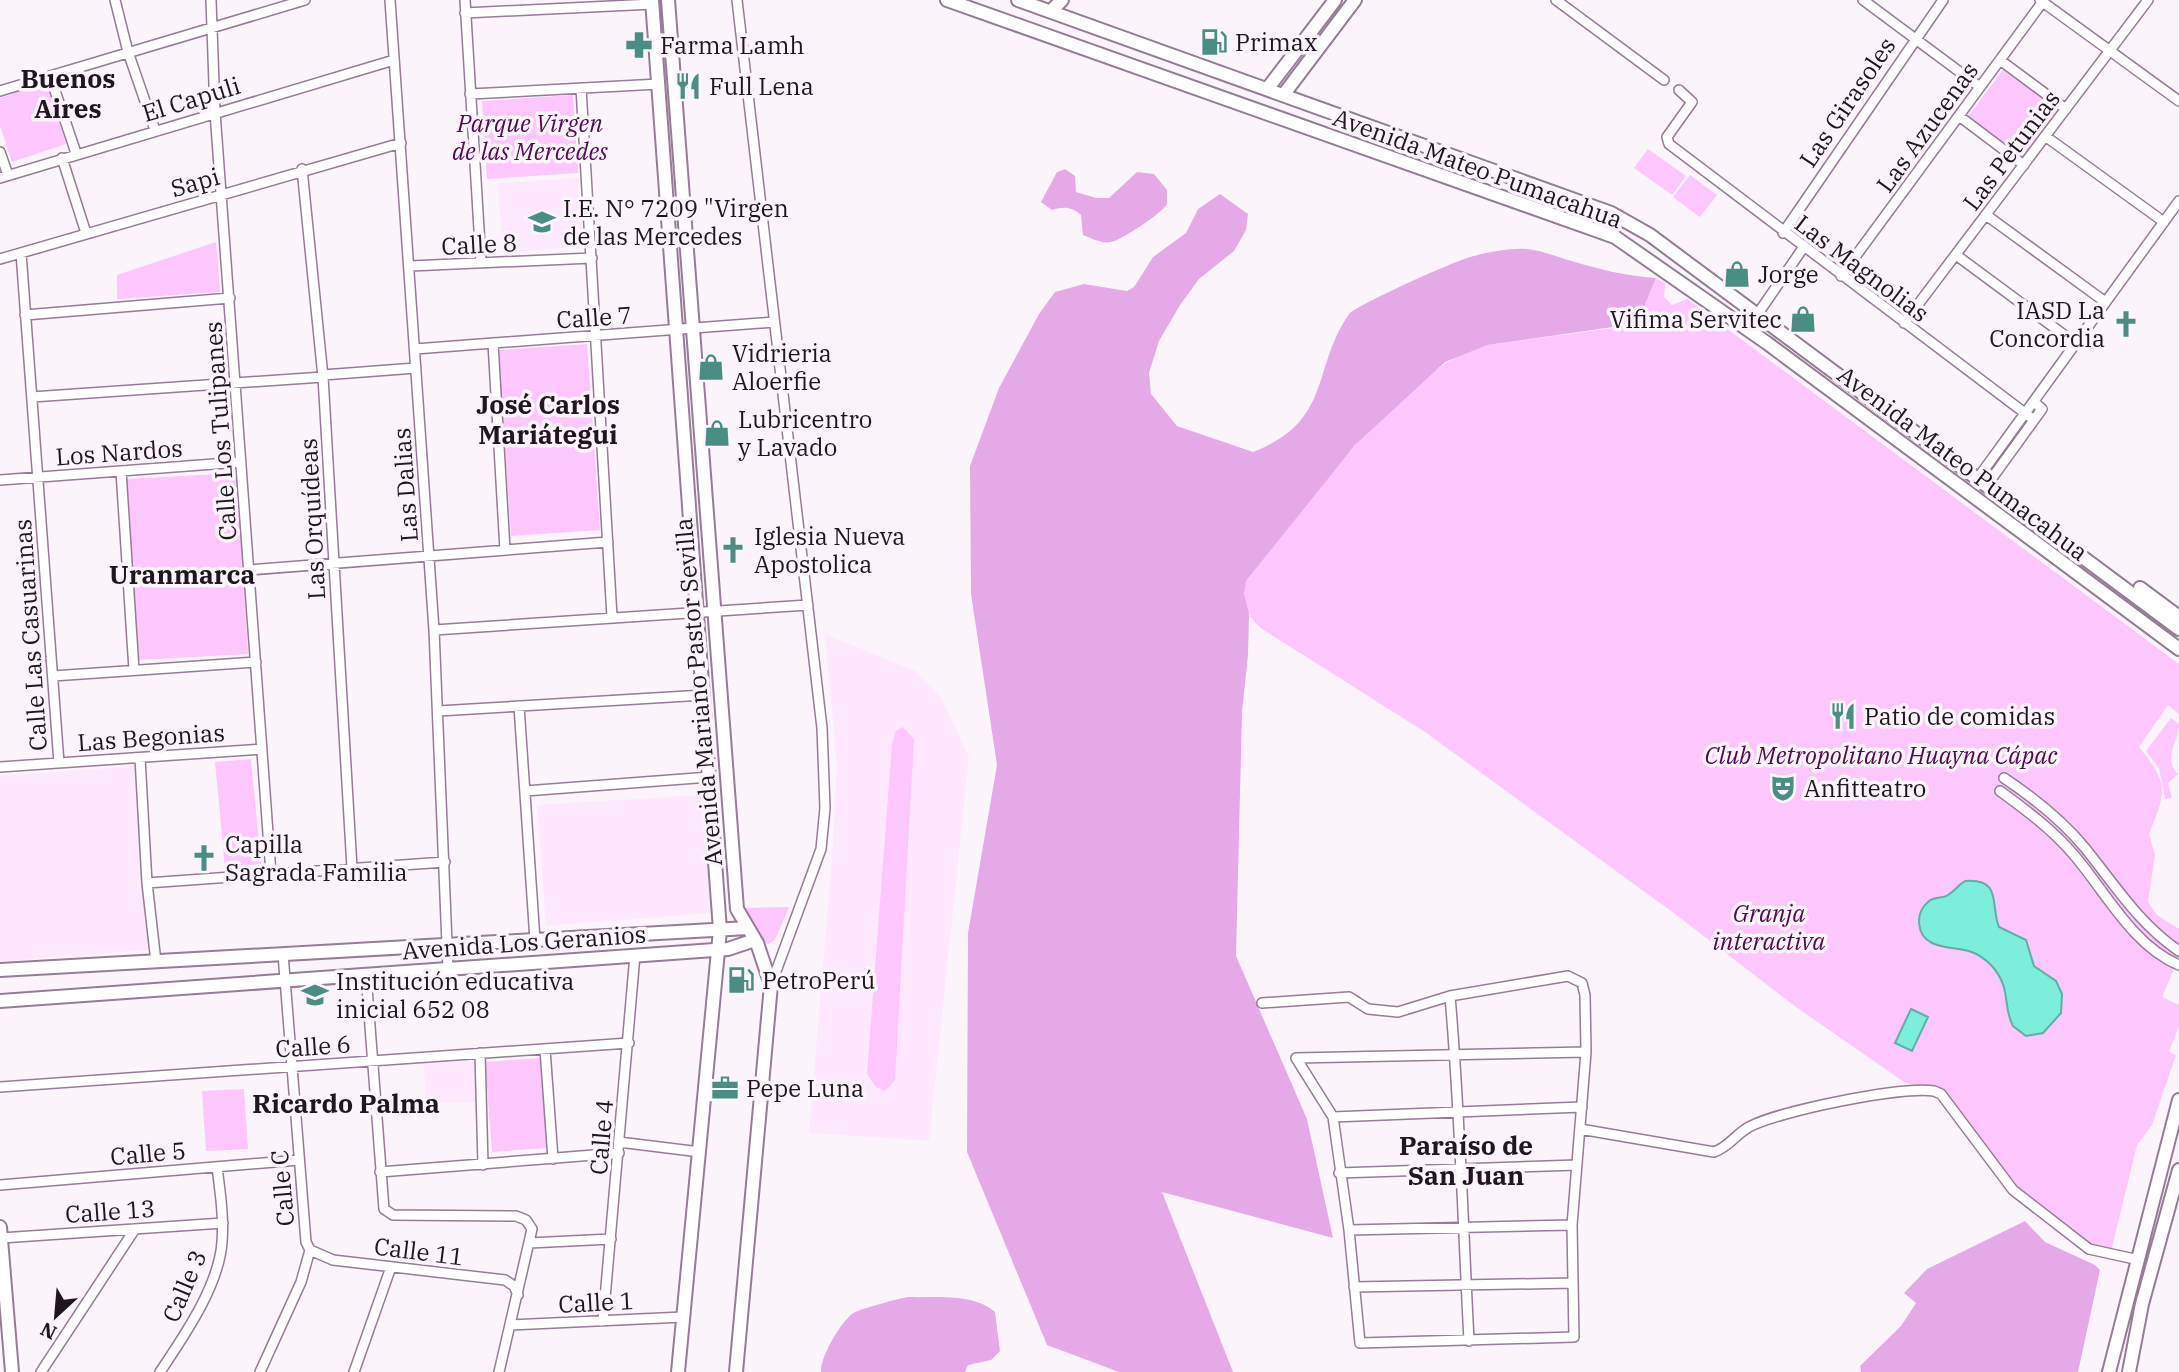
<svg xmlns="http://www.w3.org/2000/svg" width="2179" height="1372" font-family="'IBM Plex Serif',serif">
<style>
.built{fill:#fde8fd}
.green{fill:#fdc6fd}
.forest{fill:#e6a9e7}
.water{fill:#7befdc;stroke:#60aea4;stroke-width:2}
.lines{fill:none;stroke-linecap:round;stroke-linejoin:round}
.street-casing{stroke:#967c96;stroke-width:12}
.secondary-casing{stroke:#967c96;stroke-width:16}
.street{stroke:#fff;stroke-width:9}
.secondary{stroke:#fff;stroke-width:12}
.labels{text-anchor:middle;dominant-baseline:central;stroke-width:7;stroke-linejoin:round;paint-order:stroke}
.poi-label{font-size:24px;fill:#201620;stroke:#fbf5fb;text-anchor:start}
.street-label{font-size:24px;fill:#201620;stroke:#fbf5fb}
.park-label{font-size:24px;font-style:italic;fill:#540857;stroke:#fbf5fb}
.neighbourhood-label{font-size:26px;font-weight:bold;fill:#201620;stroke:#fbf5fb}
</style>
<rect width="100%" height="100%" fill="#fbf5fb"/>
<path class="built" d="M579 178 577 195 580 198 585 246 503 253 498 183Z
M825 634 916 671 941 697 969 757 929 1141 809 1133 832 858 837 764Z
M135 766 150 950 0 961V776Z
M701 795 711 913 546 926 537 805Z
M474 1061 476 1102 426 1104 424 1063Z"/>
<path class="green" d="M2005 67 2060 108 2022 159 1967 118Z
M46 83 66 144 12 162 0 126V98Z
M573 95 578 173 487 179 482 101Z
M1648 149 1686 176 1672 195 1634 168Z
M1690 175 1717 195 1700 217 1673 197Z
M216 242 220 292 117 299V275Z
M1656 278 1665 283 1664 297 1672 305 1687 299 2179 664V714L2168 705 2139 747C2170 785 2166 792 2149 834L2155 855 2148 902 2157 915 2179 929V957L2162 997 2179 1005V1026L2169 1052 2176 1055 2152 1125 2137 1145 2111 1251 2082 1241 2019 1188 1948 1097 1904 1082 1796 1007 1675 914 1425 732 1262 629C1247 617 1241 600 1246 581 1300 514 1405 364 1487 345L1622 327 1641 314Z
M587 344 600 530 511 536 498 350Z
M237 473 248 654 138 660 126 479Z
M2171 718 2179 724C2179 743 2162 756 2178 774L2168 783 2172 798 2165 799 2159 768 2146 751Z
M903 727 914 739 895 1080 885 1091 876 1087 867 1074 892 744 896 731Z
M251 759 261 864 225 868 215 762Z
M789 907 775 940 768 944 763 942 743 908Z
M540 1058 547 1148 492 1152 485 1062Z
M244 1089 248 1149 206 1151 202 1091Z"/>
<path class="forest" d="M1065 169 1075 176 1076 192 1096 198H1109L1137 172 1154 174 1167 190V204C1162 213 1122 240 1111 242 1102 244 1091 238 1083 235L1081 215C1072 207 1064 206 1052 210L1041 202 1057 172Z
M1220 194 1248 214 1246 230 1234 251 1199 279 1180 305 1159 341 1149 373 1151 394 1177 426 1253 452C1333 421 1311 369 1349 314 1355 306 1460 258 1474 256 1489 252 1511 248 1527 249 1540 250 1555 256 1568 260 1598 269 1625 276 1656 278L1641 314 1627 325 1487 345 1445 362 1355 445 1246 581 1244 594 1249 614 1248 655 1242 712 1236 956 1307 1119 1333 1238 1162 1192 1233 1372H1119L1047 1345 967 1152 968 933 997 765 971 594 970 466 999 388 1039 314 1055 292 1084 284 1127 291 1134 287 1153 257 1186 233 1198 209Z
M2025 1221 2045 1242 2095 1265 2100 1270 2078 1372H1861L1860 1366 1901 1326 1916 1303 1904 1293 1927 1269Z
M908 1297C936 1298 973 1293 995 1312L1000 1351 991 1360 968 1365 965 1372H821C820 1357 842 1319 855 1312 865 1308 896 1299 908 1297Z"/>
<path class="water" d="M1965 881C2003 878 1990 906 1999 927L2026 940 2034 966 2056 981 2062 994 2061 1013 2043 1033 2026 1036 2013 1026C2002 1005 2012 989 1992 966 1970 943 1955 953 1932 943 1916 935 1915 913 1928 902 1934 896 1942 899 1948 895 1955 891 1958 885 1965 881Z
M1911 1009 1928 1017 1912 1051 1895 1043Z"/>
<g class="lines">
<defs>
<path id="street" d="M115 0 128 52 155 130
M211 0 215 112 271 874
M390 0 434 630 448 968
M465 0 481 262
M737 0 822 728 825 808 821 849 771 985
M1556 0 1664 80
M1863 0 1980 87
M2040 0 2179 101
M465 13 653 4
M2000 60 2066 109
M50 76 76 153
M581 88 612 617
M1679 90 1692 102 1667 137 1669 144 2034 420
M0 91 305 0
M470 94 659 84
M1959 116 2024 165
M2045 136 2164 222
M0 152 8 175
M62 158 86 233
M302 169 323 377 352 868
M0 178 394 60
M1986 215 2104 301
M1783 233 1943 0
M21 253 59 763
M1956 255 2075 343
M0 259 401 143
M410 266 592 258
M1841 276 2044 0
M25 315 230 298
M1757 315 1803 248
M1904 323 2148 0
M493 343 505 550
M415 349 774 322
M323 375 416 368
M32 397 323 377
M121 471 134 670
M1978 478 2179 201
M0 480 241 462
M1987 485 2042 409 2034 402
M249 570 608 542
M434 630 808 605
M53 676 256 662
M519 706 535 940
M438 711 704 695
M140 758 147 883 156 962
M0 767 262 749
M2004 778C2034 798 2062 820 2085 848 2115 885 2139 924 2179 951
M525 791 710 777
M2000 791C2026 810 2053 830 2074 855 2105 891 2133 946 2179 965
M147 883 445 862
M283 954 306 1242 310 1250
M366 974 384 1209 393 1215 516 1216 526 1220 532 1229 499 1372
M1450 996C1460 1111 1463 1226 1469 1341
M1262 1003 1349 997 1368 1009 1398 1012 1450 996 1568 976 1582 983 1585 995 1586 1052 1572 1225 1574 1337 1360 1343 1349 1230 1333 1117 1296 1058
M545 1049 553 1159
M480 1053 483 1165
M1296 1058 1586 1052
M0 1087 629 1043
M1333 1117 1582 1107
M1580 1129 1714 1152C1729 1147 1736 1134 1749 1127 1779 1111 1901 1086 1934 1091L1941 1094 2013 1190 2089 1249 2139 1260
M619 1142 700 1152
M380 1172 619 1153
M1339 1173 1577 1165
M0 1185 299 1160
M1349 1230 1572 1225
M1 1238 223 1223
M529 1243 611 1239
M310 1250 333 1260 505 1280 514 1286 518 1295
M1354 1287 1573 1283
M603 1321 635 955
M510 1325 683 1317
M41 1372 135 1229
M160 1372C184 1336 219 1286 222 1242 224 1217 220 1191 217 1167
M260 1372 301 1282 310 1250
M354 1372 391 1267"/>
<path id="secondary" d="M652 0 720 930 678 1372
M668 0 737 909 757 943 771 985 736 1372
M947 0 1615 237 1767 343 2179 649
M1018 0 1611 213 1650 235 2179 629
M1051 11 1062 0
M1268 88 1335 0
M1284 94 1355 0
M2140 588 2179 617
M0 970 748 928
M0 1001 728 949 755 940
M0 1227 12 1372
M2109 1372 2179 1100
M2129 1372 2142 1304 2179 1170"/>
</defs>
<use href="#street" class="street-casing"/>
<use href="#secondary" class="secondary-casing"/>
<use href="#street" class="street"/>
<use href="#secondary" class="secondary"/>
</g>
<defs>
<symbol id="fuel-bare" viewBox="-9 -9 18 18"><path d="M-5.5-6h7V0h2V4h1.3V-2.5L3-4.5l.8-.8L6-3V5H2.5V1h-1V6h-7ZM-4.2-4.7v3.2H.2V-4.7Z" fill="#498e83" stroke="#fbf5fb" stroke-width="2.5" paint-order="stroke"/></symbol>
<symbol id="pharmacy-bare" viewBox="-9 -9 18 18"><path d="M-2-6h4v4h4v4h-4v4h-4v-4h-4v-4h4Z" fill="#498e83" stroke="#fbf5fb" stroke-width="2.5" paint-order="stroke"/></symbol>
<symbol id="restaurant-bare" viewBox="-9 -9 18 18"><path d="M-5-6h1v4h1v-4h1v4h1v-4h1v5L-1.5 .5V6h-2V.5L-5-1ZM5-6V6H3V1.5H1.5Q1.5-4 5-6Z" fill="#498e83" stroke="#fbf5fb" stroke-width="2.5" paint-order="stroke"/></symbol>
<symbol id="school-bare" viewBox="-9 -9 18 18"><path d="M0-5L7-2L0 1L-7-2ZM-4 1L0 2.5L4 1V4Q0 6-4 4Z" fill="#498e83" stroke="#fbf5fb" stroke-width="2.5" paint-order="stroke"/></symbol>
<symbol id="shop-bare" viewBox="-9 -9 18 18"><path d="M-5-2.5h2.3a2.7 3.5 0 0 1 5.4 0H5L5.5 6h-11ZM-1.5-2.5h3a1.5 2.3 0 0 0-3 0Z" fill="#498e83" stroke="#fbf5fb" stroke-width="2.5" paint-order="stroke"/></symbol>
<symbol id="church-bare" viewBox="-9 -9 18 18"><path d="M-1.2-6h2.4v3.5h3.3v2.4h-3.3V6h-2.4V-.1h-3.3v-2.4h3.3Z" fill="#498e83" stroke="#fbf5fb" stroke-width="2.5" paint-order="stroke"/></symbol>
<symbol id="theatre-bare" viewBox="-9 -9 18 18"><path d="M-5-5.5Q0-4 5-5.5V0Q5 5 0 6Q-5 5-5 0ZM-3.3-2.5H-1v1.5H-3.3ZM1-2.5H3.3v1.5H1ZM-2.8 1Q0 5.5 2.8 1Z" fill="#498e83" stroke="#fbf5fb" stroke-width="2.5" paint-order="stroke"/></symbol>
<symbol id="office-bare" viewBox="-9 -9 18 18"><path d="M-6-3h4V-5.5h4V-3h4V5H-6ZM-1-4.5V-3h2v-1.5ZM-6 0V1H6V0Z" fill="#498e83" stroke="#fbf5fb" stroke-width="2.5" paint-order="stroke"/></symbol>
</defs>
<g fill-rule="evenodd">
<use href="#fuel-bare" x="1195" y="23" width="38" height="38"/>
<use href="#pharmacy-bare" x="620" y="26" width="38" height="38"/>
<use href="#restaurant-bare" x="669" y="67" width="38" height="38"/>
<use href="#school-bare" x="523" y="203" width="38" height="38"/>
<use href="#shop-bare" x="1718" y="255" width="38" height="38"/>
<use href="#shop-bare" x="1784" y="300" width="38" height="38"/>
<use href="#church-bare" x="2107" y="305" width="38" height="38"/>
<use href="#shop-bare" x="692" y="348" width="38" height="38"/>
<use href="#shop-bare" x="698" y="414" width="38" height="38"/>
<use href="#church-bare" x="714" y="531" width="38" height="38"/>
<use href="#restaurant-bare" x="1824" y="697" width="38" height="38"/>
<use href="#theatre-bare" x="1764" y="769" width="38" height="38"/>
<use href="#church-bare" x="185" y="839" width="38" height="38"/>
<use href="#fuel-bare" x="722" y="961" width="38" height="38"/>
<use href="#school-bare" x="296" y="976" width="38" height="38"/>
<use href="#office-bare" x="706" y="1069" width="38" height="38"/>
</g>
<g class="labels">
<g class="poi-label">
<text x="1235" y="42">Primax</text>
<text x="660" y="45">Farma Lamh</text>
<text x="709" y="86">Full Lena</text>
<text x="563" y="208">I.E. N° 7209 "Virgen<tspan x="563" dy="28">de las Mercedes</tspan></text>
<text x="1758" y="274">Jorge</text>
<text x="2105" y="310" text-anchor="end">IASD La<tspan x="2105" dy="28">Concordia</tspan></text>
<text x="1782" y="319" text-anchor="end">Vifima Servitec</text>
<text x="732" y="353">Vidrieria<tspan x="732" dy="28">Aloerfie</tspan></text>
<text x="738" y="419">Lubricentro<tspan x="738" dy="28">y Lavado</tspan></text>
<text x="754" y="536">Iglesia Nueva<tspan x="754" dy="28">Apostolica</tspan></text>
<text x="1864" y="716">Patio de comidas</text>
<text x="1804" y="788">Anfitteatro</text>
<text x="225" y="844">Capilla<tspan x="225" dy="28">Sagrada Familia</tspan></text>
<text x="762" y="980">PetroPerú</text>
<text x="336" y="981">Institución educativa<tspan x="336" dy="28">inicial 652 08</tspan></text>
<text x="746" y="1088">Pepe Luna</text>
</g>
<g class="street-label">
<text transform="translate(191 99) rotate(-17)">El Capuli</text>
<text transform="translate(1847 102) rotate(-56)">Las Girasoles</text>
<text transform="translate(1927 127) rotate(-54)">Las Azucenas</text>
<text transform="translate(2011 150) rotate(-53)">Las Petunias</text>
<text transform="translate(1478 168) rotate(20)">Avenida Mateo Pumacahua</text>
<text transform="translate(195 182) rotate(-16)">Sapi</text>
<text transform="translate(479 244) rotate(-3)">Calle 8</text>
<text transform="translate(1862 268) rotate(37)">Las Magnolias</text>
<text transform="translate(594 317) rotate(-4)">Calle 7</text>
<text transform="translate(220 431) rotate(-94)">Calle Los Tulipanes</text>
<text transform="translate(119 452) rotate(-4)">Los Nardos</text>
<text transform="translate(1963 463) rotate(37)">Avenida Mateo Pumacahua</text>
<text transform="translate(405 485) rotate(-94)">Las Dalias</text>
<text transform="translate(312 519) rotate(-93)">Las Orquídeas</text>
<text transform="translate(30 635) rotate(-94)">Calle Las Casuarinas</text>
<text transform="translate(698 692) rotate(-95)">Avenida Mariano Pastor Sevilla</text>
<text transform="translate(151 737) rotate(-4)">Las Begonias</text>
<text transform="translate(524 942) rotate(-4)">Avenida Los Geranios</text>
<text transform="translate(313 1046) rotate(-4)">Calle 6</text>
<text transform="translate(601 1137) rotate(-85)">Calle 4</text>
<text transform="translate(148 1153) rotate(-5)">Calle 5</text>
<text transform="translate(282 1188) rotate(-95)">Calle C</text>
<text transform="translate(110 1211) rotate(-4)">Calle 13</text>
<text transform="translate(419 1251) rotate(7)">Calle 11</text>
<text transform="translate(184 1286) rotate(-67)">Calle 3</text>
<text transform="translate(596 1302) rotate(-3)">Calle 1</text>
</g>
<g class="park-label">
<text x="530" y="123">Parque Virgen<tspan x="530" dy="28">de las Mercedes</tspan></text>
<text x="1881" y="755">Club Metropolitano Huayna Cápac</text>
<text x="1769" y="913">Granja<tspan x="1769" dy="28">interactiva</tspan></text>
</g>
<g class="neighbourhood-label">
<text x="68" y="78">Buenos<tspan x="68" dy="30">Aires</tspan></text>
<text x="548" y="404">José Carlos<tspan x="548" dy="30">Mariátegui</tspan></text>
<text x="182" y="574">Uranmarca</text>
<text x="346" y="1103">Ricardo Palma</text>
<text x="1466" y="1145">Paraíso de<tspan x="1466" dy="30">San Juan</tspan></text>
</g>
</g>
<g transform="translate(56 1316) rotate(206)" stroke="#fbf5fb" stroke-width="5" paint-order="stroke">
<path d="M0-5L12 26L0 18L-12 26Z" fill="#201620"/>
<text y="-10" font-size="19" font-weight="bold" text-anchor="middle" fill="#201620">N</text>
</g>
</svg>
